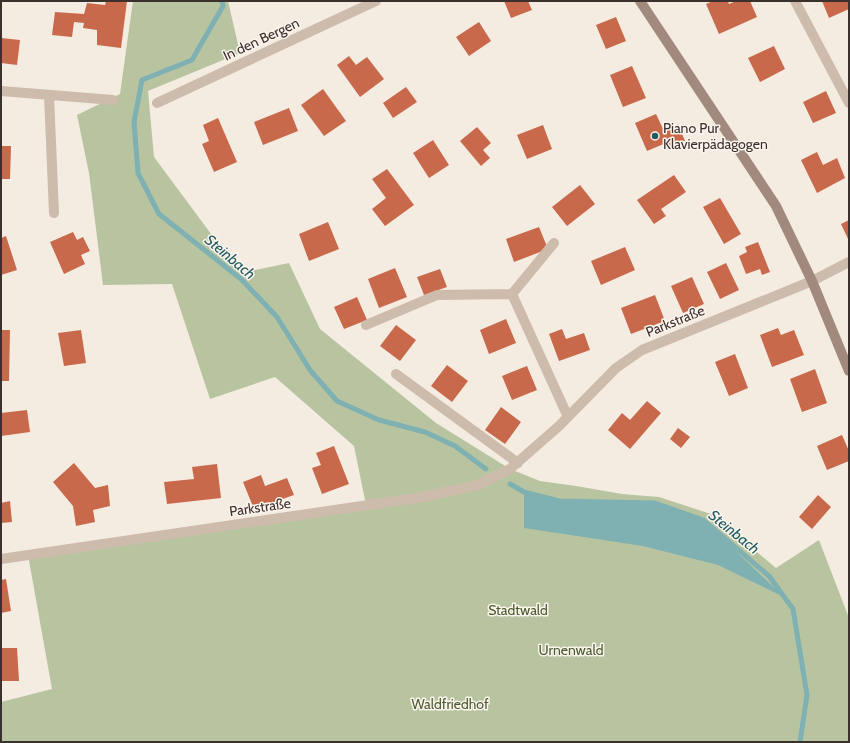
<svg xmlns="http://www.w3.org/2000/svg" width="850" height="743" font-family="Cabin,sans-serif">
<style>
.green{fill:#b8c4a0}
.water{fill:#7fb0b2}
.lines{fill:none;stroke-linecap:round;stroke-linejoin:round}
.stream{stroke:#7fb0b2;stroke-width:5}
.building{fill:#c8694b}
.street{stroke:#cdbbac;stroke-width:10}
.secondary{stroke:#a18a7d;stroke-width:10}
.poi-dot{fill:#1f5a5e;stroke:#fbf5ee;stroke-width:1.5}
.labels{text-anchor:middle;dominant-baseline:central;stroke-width:3;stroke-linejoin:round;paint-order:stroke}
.street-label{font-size:14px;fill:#3b302b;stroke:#fbf5ee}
.poi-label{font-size:14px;fill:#3b302b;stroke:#fbf5ee;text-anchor:start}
.park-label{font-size:14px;fill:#4a5a2e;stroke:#fbf5ee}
.water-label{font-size:15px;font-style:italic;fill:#1f5a5e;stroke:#fbf5ee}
</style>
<rect width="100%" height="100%" fill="#f4ebe1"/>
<path class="green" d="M133 1H228L240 53 148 91 154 157 240 273 289 263 320 329 436 423 510 469 540 481 576 486 622 494 659 497 711 514 776 568 819 540 849 618V742H1V702L52 689 28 555 366 505 354 446 275 377 210 399 172 284 103 285 89 173 77 115 120 94Z"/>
<path class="water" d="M524 492 559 501 655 503 703 520 784 597 718 565 643 546 524 528Z"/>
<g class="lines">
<path class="stream" d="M222 1 223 6 192 60 142 80 134 122 138 173 159 214 241 279 277 317 310 370 337 401 379 420 425 432 455 446 486 469
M510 484 524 492 559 501 655 503 703 520 769 576 793 609 807 695 800 742"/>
</g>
<path class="building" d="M106 1H127L121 48 97 45V30L83 28 84 23 74 22 72 37 52 35 55 12 84 14 87 3 105 5Z
M504 1H528L532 10 511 18Z
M713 1H728L729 4 736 1H750L757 17 719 34 706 4Z
M822 1H849V9L829 18Z
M616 17 626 41 606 49 596 25Z
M479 22 491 41 469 56 456 37Z
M1 38 20 40 17 65 1 63Z
M774 46 785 69 760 82 748 58Z
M349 56 356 65 367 57 384 79 360 97 337 65Z
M632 66 646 98 623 107 610 75Z
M406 87 417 102 393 118 383 103Z
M323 89 346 121 324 136 301 105Z
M826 91 836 113 813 123 803 102Z
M289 108 298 131 263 145 254 122Z
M656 114 664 131 678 124 685 141 668 148 666 143 647 151 635 123Z
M218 118 237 162 214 172 202 144 209 141 203 125Z
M543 125 552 149 527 159 517 135Z
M477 127 491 143 483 150 490 158 481 166 460 141Z
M433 140 449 165 429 178 413 153Z
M1 146H11L10 179H1Z
M817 152 823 165 837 158 845 178 817 193 801 160Z
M387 169 414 205 385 226 372 209 386 198 372 179Z
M674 175 686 192 661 209 666 216 654 224 637 200Z
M580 185 595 204 567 226 552 207Z
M720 198 741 234 724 244 703 207Z
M849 220V241L841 224Z
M328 222 339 249 309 261 299 234Z
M539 227 548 249 514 262 506 239Z
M73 232 77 240 83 237 90 251 81 255 85 264 64 274 50 242Z
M6 236 17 270 1 275V238Z
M758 242 770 272 762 275 760 269 746 274 739 256 747 252 745 247Z
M625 247 635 270 601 285 591 261Z
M726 263 739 290 720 299 707 272Z
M395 268 407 297 379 308 368 279Z
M440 269 447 287 424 295 417 277Z
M692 277 704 304 683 313 671 286Z
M655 295 665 321 631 334 621 308Z
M357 297 367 320 344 329 334 307Z
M506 319 516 343 489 354 480 330Z
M396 325 416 340 400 361 380 346Z
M778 328 781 335 794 330 804 355 772 367 760 335Z
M562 329 566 339 584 333 590 350 559 361 549 334Z
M1 330H10L9 381H1Z
M81 330 86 363 64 366 58 333Z
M735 354 748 388 729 396 715 362Z
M447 365 468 381 452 402 431 386Z
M527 366 537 390 512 400 502 376Z
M815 369 827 403 802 412 790 379Z
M647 401 661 413 630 449 608 430 622 413 630 420Z
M501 407 521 422 505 444 485 430Z
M27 410 30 432 1 436V413Z
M678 428 690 437 681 448 670 439Z
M842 435 849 451V461L827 470 817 446Z
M334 446 349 484 322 494 312 468 321 465 316 453Z
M74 463 95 488 108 485 110 506 93 510 95 522 76 526 73 506 53 482Z
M217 464 221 498 167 504 164 482 194 479 192 467Z
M261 475 265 486 287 478 294 495 254 509 243 482Z
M818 495 831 507 812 529 799 517Z
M10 501 12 522 1 523V503Z
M6 579 11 611 1 613V580Z
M1 648H17L19 681H1Z"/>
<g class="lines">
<path class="street" d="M795 1 849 103
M1 91 113 100
M49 95 54 213
M157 103 376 1
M512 294 568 417
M366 325 437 295 512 294 554 243
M396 374 518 463
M1 559 423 497 478 485 510 469 559 426 616 368 642 350 812 281 849 262"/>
<path class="secondary" d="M640 1 776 206 812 281 849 371"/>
</g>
<circle class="poi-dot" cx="655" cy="136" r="4"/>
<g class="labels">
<g class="street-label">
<text transform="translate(261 39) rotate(-25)">In den Bergen</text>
<text transform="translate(675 321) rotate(-22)">Parkstraße</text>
<text transform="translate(260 507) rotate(-8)">Parkstraße</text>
</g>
<g class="poi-label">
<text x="663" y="128">Piano Pur<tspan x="663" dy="16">Klavierpädagogen</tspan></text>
</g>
<g class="park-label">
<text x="518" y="610">Stadtwald</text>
<text x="571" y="650">Urnenwald</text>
<text x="450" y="704">Waldfriedhof</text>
</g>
<g class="water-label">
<text transform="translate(230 257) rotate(40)">Steinbach</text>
<text transform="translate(734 532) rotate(39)">Steinbach</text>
</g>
</g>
<rect width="850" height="743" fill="none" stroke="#3b302b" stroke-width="4"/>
</svg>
